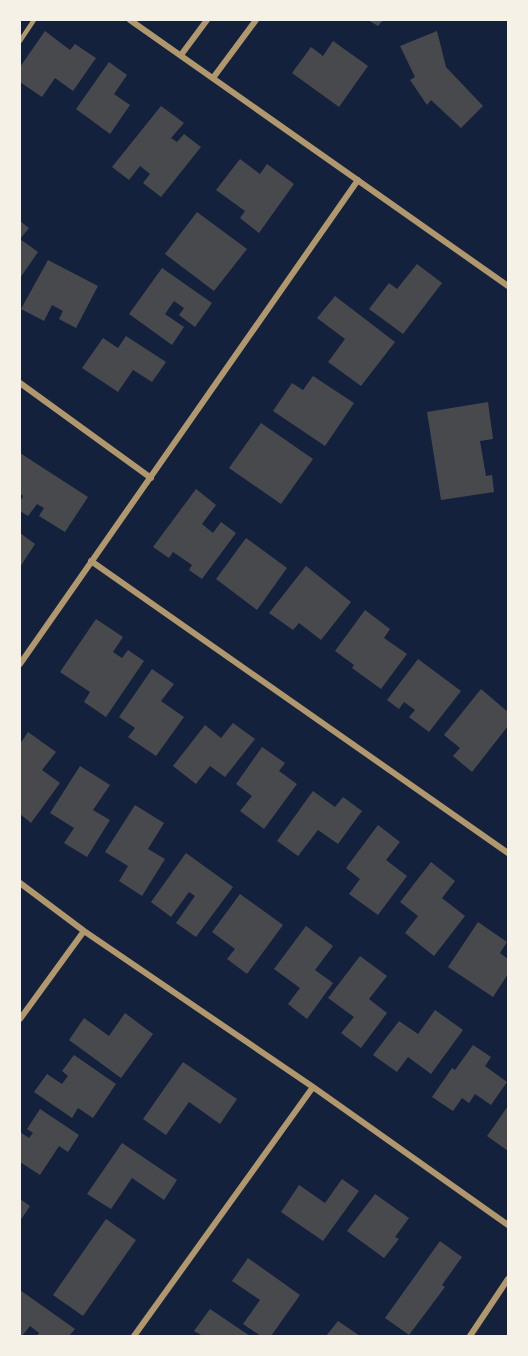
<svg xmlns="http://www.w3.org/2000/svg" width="528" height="1356" font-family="Figtree,sans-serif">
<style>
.building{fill:#48494c}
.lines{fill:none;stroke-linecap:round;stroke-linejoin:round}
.service{stroke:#b1986c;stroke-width:4.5}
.minor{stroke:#b1986c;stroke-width:6}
</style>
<rect width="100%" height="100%" fill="#14213d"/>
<path class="building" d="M368 20H383L378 26Z
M45 31 70 50 75 44 96 58 73 91 55 78 42 97 20 82V67Z
M437 31 446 67 483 106 461 128 431 100 427 105 410 80 415 77 400 46Z
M333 41 368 66 339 107 292 73 311 47 323 56Z
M109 62 127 75 114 94 130 105 110 134 76 109Z
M161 106 184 123 171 138 177 142 184 134 201 147 161 197 143 183 150 174 140 166 129 180 112 167Z
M240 159 260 174 267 164 294 184 259 233 240 218 245 211 216 190Z
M197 212 247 249 214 291 165 254Z
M20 221 29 228 20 239 38 252 20 278Z
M48 260 98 286 76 328 59 319 63 311 52 305 44 321 21 309Z
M417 264 442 283 403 334 369 309 389 283 397 289Z
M162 268 212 303 195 327 179 315 184 308 174 301 165 314 184 327 172 345 129 314Z
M335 296 395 342 361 386 328 362 345 339 317 318Z
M126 336 166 362 152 382 133 370 118 392 82 368 103 338 118 348Z
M313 376 354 403 325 446 273 411 292 383 303 390Z
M488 402 493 439 480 441 486 476 492 475 494 492 441 500 427 412Z
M261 423 313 459 281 504 229 468Z
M20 453 88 497 65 532 39 516 44 508 37 504 28 516 20 511V502L23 496 20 493Z
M196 489 216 505 202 524 213 533 221 522 236 533 202 579 189 570 192 565 173 552 169 558 153 547Z
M20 533 35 544 20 567Z
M246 538 287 568 257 610 216 579Z
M306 566 351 602 321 640 299 623 293 630 269 613Z
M365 610 390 629 384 638 407 654 381 689 352 668 354 665 335 651Z
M96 619 123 637 113 652 122 658 128 650 144 661 106 717 84 702 90 692 60 672Z
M418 659 461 691 429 732 409 717 415 710 404 702 399 709 387 700Z
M152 669 174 684 161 701 184 717 156 756 128 737 135 728 119 717Z
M481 689 508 712V726L472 772 453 756 460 748 444 735Z
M233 723 255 739 225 777 210 766 196 784 173 766 205 725 221 738Z
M28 732 56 752 42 770 60 783 31 823 20 814V744Z
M262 747 285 763 279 771 297 784 264 829 240 811 252 796 236 784Z
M80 766 110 785 93 810 110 820 87 857 64 843 74 828 50 813Z
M313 791 335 807 343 797 362 811 338 844 318 830 298 856 277 841Z
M135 805 164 823 148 849 165 859 142 896 119 881 128 866 105 852Z
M378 825 400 842 386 860 407 876 378 915 349 894 360 879 346 868Z
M186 853 233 887 196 937 176 923 195 896 189 892 171 917 151 902Z
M431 862 455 881 442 898 465 916 434 956 405 933 418 916 400 902Z
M240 894 283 925 247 974 227 959 235 949 212 932Z
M478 922 507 942 500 953 508 959V974L493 997 448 967Z
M306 926 333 946 315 970 333 983 307 1019 288 1004 300 988 274 969Z
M360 956 387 976 369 999 387 1013 361 1048 341 1033 354 1017 328 998Z
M435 1010 463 1030 431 1074 408 1057 397 1072 373 1055 399 1021 418 1034Z
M125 1013 153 1034 121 1078 69 1040 84 1018 109 1036Z
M473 1045 491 1057 485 1066 507 1082 491 1105 475 1094 469 1103 462 1098 453 1111 432 1097 452 1068 455 1070Z
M74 1055 116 1084 93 1118 78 1108 72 1118 34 1092 47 1074 62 1084 68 1076 62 1071Z
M183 1062 237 1099 220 1124 189 1102 166 1135 143 1119Z
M508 1106V1151L487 1136Z
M40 1109 79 1135 68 1152 59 1146 40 1175 20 1162V1132L29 1138 33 1133 27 1129Z
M122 1143 177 1180 164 1200 132 1178 111 1209 87 1194Z
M342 1179 359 1191 323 1241 281 1212 299 1185 325 1203Z
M375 1194 409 1218 395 1237 399 1239 384 1258 347 1231Z
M20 1199 30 1206 20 1221Z
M106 1219 136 1240 83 1316 53 1295Z
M440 1241 462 1257 442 1285 445 1287 409 1335 385 1318Z
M248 1258 300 1295 271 1336H261L243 1324 260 1300 232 1281Z
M20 1290 75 1329 69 1336H37L39 1333 30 1326 22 1336H20Z
M210 1309 250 1336H203L194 1331Z
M338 1321 360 1336H326Z"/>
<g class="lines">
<path class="service" d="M20 41 34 20"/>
<path class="minor" d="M130 20 508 286
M181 55 207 20
M213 78 256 20
M20 383 151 478
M91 561 508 853
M20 664 358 180
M20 883 84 931 313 1087 508 1225
M20 1019 84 931
M134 1336 313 1087
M470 1336 508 1279"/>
</g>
<rect width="528" height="1356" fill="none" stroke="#f6f1e7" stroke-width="42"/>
</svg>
